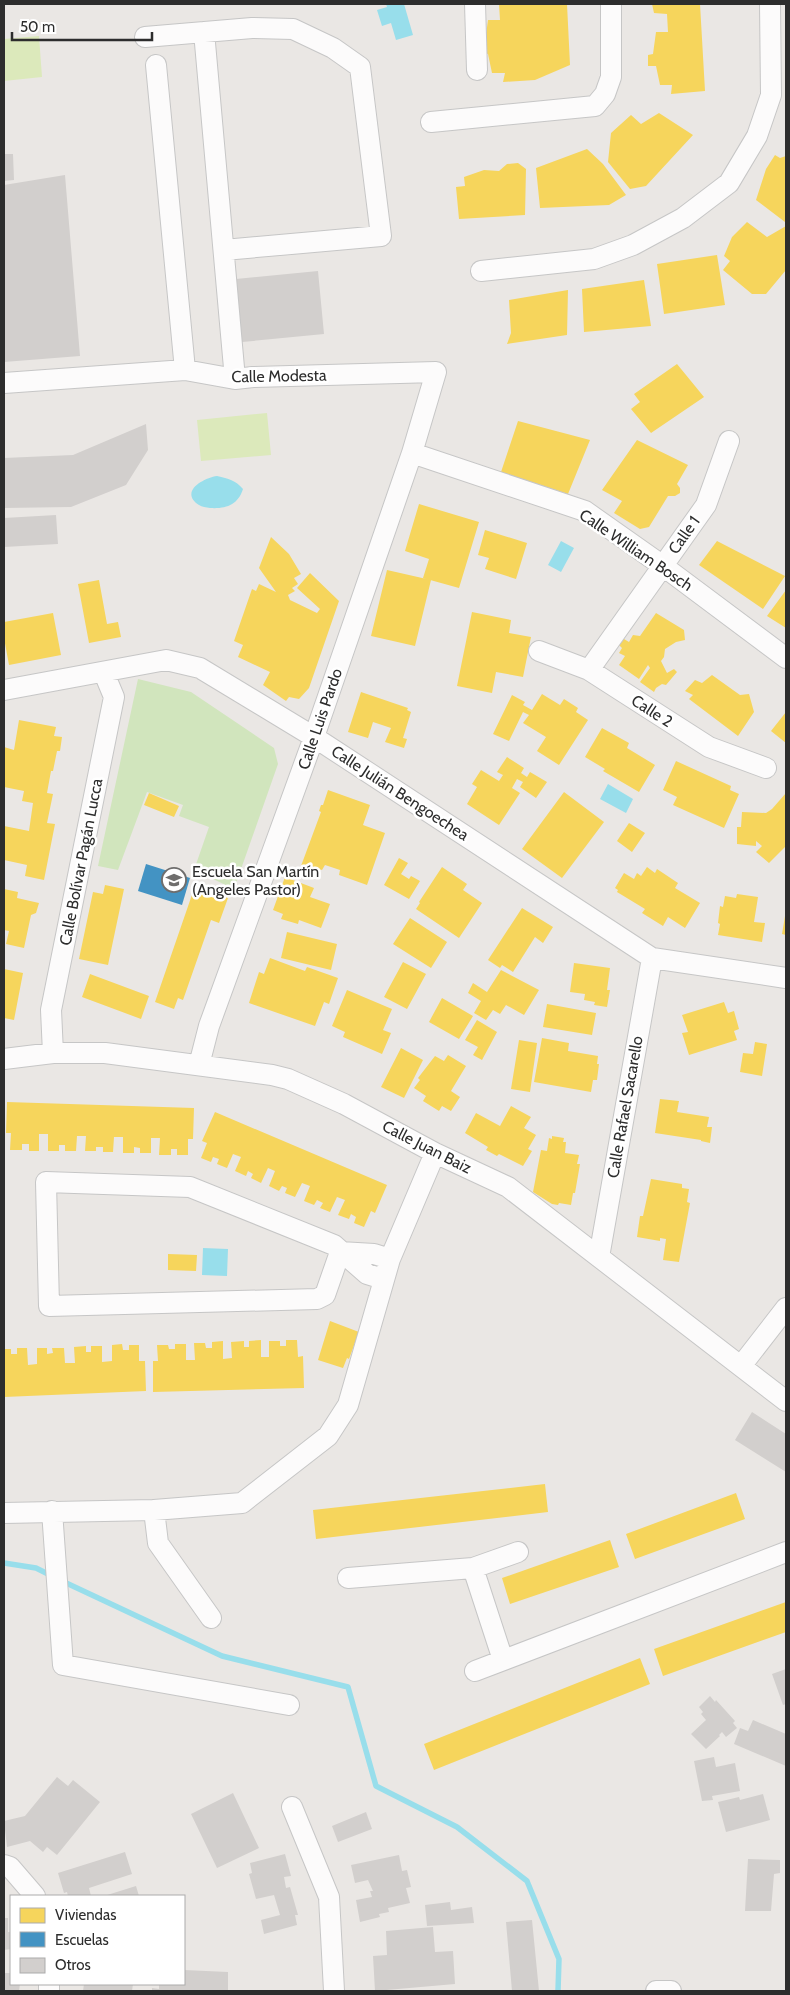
<svg xmlns="http://www.w3.org/2000/svg" width="790" height="1995" font-family="Cabin,sans-serif">
<style>
.green{fill:#d1e5bd}
.pitch{fill:#dce9bb}
.water{fill:#98deeb}
.homes{fill:#f6d55c}
.schools{fill:#4393c3}
.lines{fill:none;stroke-linecap:round;stroke-linejoin:round}
.stream{stroke:#98deeb;stroke-width:5.5}
.building{fill:#d2cfcd}
.minor-casing{stroke:#c6c6c6;stroke-width:22}
.minor{stroke:#fcfbfb;stroke-width:20}
.labels{text-anchor:middle;dominant-baseline:central;stroke-width:5;stroke-linejoin:round;paint-order:stroke}
.street-label{font-size:16px;fill:#2d2d2d;stroke:#fff}
.poi-label{font-size:16px;fill:#2d2d2d;stroke:#fff;text-anchor:start}
</style>
<rect width="100%" height="100%" fill="#eae7e4"/>
<path class="green" d="M138 679 191 692 274 748 278 764 234 889 194 870 209 827 179 816 183 805 147 792 118 870 98 866Z"/>
<path class="pitch" d="M39 36 42 77 4 81V39Z
M267 413 271 455 201 461 197 420Z"/>
<path class="water" d="M386 4H404L413 35 396 40 391 23 382 26 377 10 387 7Z
M217 476C229 479 235 480 243 489 238 505 226 509 210 508 206 507 202 507 199 505 179 492 203 478 217 476Z
M561 541 574 548 561 572 548 565Z
M608 784 633 799 626 813 600 799Z
M203 1248 228 1249 227 1276 202 1275Z"/>
<path class="homes" d="M499 4H567L570 65 535 80 503 82 505 73H492L488 54 481 53 485 42 488 20H500Z
M652 4H700L705 91 671 94 672 85H660L656 66H648V55L653 54 656 32H668L667 14 654 13Z
M659 113 693 135 646 186 630 189 608 162 611 133 631 115 641 124Z
M587 149 603 164 626 195 609 205 540 208 536 168Z
M775 155 780 158 786 156V220L785 222 756 200 766 169Z
M518 163 526 169 525 215 459 219 456 187 465 186 464 177 484 170 499 171 507 164Z
M747 222 767 237 786 226V270L766 294H752L723 270 730 261 724 256 732 237Z
M717 255 725 305 664 314 657 264Z
M644 280 651 326 584 332 582 289Z
M568 290 567 335 507 344 511 333 509 300Z
M677 364 704 397 651 433 631 409 640 402 634 394Z
M518 421 590 440 568 494 501 472Z
M637 440 688 465 677 484 680 488V493L675 496H668L649 527 640 529 614 513 622 501 602 490Z
M419 504 479 522 459 588 423 578 429 559 405 551Z
M485 530 527 543 516 579 485 569 489 558 478 555Z
M271 537 289 554 301 574 294 578 298 584 292 588 295 591 288 595 290 600 317 613 320 609 297 588 310 573 339 601 309 688 299 699 289 697 286 701 263 685 270 672 238 657 243 645 234 641 252 589 256 591 259 584 276 592 259 568Z
M717 541 785 576 763 609 699 565Z
M387 570 431 580 415 646 371 636Z
M99 580 107 624 118 622 121 637 89 643 78 584Z
M786 590V628L767 616Z
M472 612 511 620 509 633 531 637 523 677 496 672 492 693 457 686Z
M53 613 61 655 9 665 4 638V622Z
M656 613 684 630 685 640 676 642 665 649 664 657 661 661 667 673 674 669 677 672 666 685 662 684 656 688 654 692 640 682 650 668 648 665 639 679 619 665 625 656 619 653 622 648 619 645 624 639 629 642 633 635 640 636Z
M712 675 740 695 749 694 754 712 738 736 689 699 693 695 685 691 695 680 702 683Z
M361 692 408 708 407 710 411 712 403 738 407 739 404 748 385 742 391 728 373 722 368 738 348 732Z
M542 694 560 705 564 699 578 708 576 712 588 720 559 765 537 751 546 737 523 723 529 715 523 712 509 741 493 734 512 695 525 702 523 705 532 710Z
M786 712V743L771 731Z
M19 720 56 727 54 736 62 737 60 751H57L53 771H51L47 793 53 794 47 823 55 824 44 880 25 876 27 865 4 860V826L29 831 33 803 22 801 24 791 4 787V747L14 750Z
M602 728 629 743 627 748 655 765 639 792 603 771 605 769 585 757Z
M507 757 524 768 521 773 527 777 530 772 547 782 536 798 520 787 523 782 517 779 512 788 520 793 499 825 467 804 477 787 472 784 481 770 499 781 503 775 497 772Z
M676 761 731 786 730 790 739 794 724 828 673 805 677 797 663 790Z
M328 790 370 805 363 825 385 833 367 885 339 875 340 870 325 865 322 870 306 865 305 868 301 866 321 812 319 811 321 805H323Z
M564 792 604 822 562 878 522 849Z
M149 793 179 806 174 817 144 805Z
M786 793V846L769 863 756 852 762 846 756 841V846L737 844V827H741L742 812 766 813 772 809Z
M629 823 645 833 632 852 617 841Z
M399 858 408 863 401 874 409 879 411 876 420 881 409 899 384 885Z
M442 867 467 884 463 890 482 903 459 938 416 909 420 903 419 902Z
M647 867 655 873 657 869 678 883 675 888 700 903 685 928 668 917 663 926 642 913 645 909 617 892 618 890 615 888 624 873 634 879 637 873 641 876Z
M285 877 314 888 310 897 330 904 321 928 299 920 298 924 281 919 283 914 273 910Z
M105 885 124 889 108 965 79 959 93 892 103 894Z
M195 886 228 898 219 923 211 920 183 1000 178 998 174 1009 155 1002Z
M4 889 18 892 17 898 39 903 36 913 31 915 24 948 6 944 9 931 4 930Z
M737 894 758 897 754 922 765 923 762 942 718 935 720 924 718 923 720 906 723 907 725 896 736 898Z
M522 908 553 927 543 943 535 937 513 972 502 965 500 968 488 960Z
M785 916 786 935 782 934Z
M410 918 447 942 431 968 393 944Z
M287 932 337 944 331 970 281 958Z
M270 958 305 971 307 967 338 978 329 1004 324 1002 315 1026 249 1003 259 972 264 974Z
M403 962 426 974 407 1009 384 997Z
M574 963 610 968 607 990H610L607 1007 594 1005 595 1002 584 1000 585 994 570 992Z
M4 969 23 973 14 1020 4 1018Z
M501 970 539 990 524 1015 506 1005 500 1014 493 1010 486 1020 474 1013 481 1001 468 993 473 983 487 992Z
M90 974 149 996 141 1019 82 997Z
M347 990 392 1009 383 1030 391 1033 382 1054 343 1037 345 1032 332 1026Z
M442 998 473 1016 459 1039 429 1022Z
M724 1002 728 1013 734 1011 739 1029 734 1031 737 1040 689 1055 682 1033 688 1032 682 1015Z
M547 1004 596 1013 592 1035 543 1027Z
M477 1020 497 1032 482 1060 473 1055 478 1047 465 1040Z
M542 1038 569 1043 568 1051 598 1056 597 1064H599L597 1080H593L591 1092 534 1082Z
M519 1040 537 1043 530 1092 511 1089Z
M755 1042 767 1044 762 1076 740 1072 743 1053 753 1054Z
M401 1048 423 1060 404 1098 381 1087Z
M448 1055 466 1066 451 1091 460 1097 451 1111 442 1106 439 1111 423 1101 426 1096 414 1088 420 1080 418 1078 435 1056 444 1061Z
M660 1099 679 1101 677 1112 709 1117 707 1127H712L710 1143 701 1141V1140L655 1133Z
M7 1102 194 1108 193 1139H188V1155H177V1149H171V1155H159L160 1138H151V1153H140V1148L134 1147V1153H123V1137H114L113 1152H103V1147H96V1151H85L86 1136H77L76 1151H65V1145H59V1151H48V1134H39V1151H29V1144H22V1150H10L11 1133H6Z
M511 1106 531 1117 524 1128 536 1135 528 1149 532 1151 523 1166 499 1154 497 1156 486 1150 488 1147 465 1133 476 1113 500 1126Z
M215 1112 387 1185 375 1213 371 1211 364 1227 354 1223 356 1217 351 1214 349 1219 338 1215 345 1200 337 1197 330 1212 320 1208 323 1203 317 1200 314 1205 304 1201 310 1186 302 1183 295 1197 285 1193 287 1188 282 1186 279 1191 269 1186 275 1171 268 1168 261 1183 251 1178 253 1174 248 1171 246 1176 235 1171 241 1157 233 1154 227 1168 217 1164 219 1159 213 1157 211 1162 201 1158 207 1143 202 1141Z
M552 1136 564 1138 563 1142H566L565 1153 579 1155 577 1164H580L575 1193H573L571 1205 559 1203 558 1205 552 1204 533 1192 541 1150 547 1151 549 1138 552 1139Z
M651 1179 682 1184V1188L689 1189 687 1202 690 1203 679 1262 663 1260 666 1239 660 1238V1241L637 1237 640 1216H643Z
M168 1254 197 1255 196 1271 168 1270Z
M330 1321 359 1332 349 1359 347 1358 343 1368 318 1360Z
M261 1340V1357H269V1341H280V1346H286V1340H297L298 1357 303 1356 304 1388 153 1392V1361H158L157 1345H168L169 1349H175V1344H186V1360H195L194 1343H205L206 1348H212V1342L223 1341V1359L232 1358 231 1342 244 1341V1347H249V1341Z
M122 1344 123 1350H129V1345H139V1361H145L146 1391 4 1397V1349H11V1354H17V1348H27L28 1365 37 1364V1348H47V1354L53 1353 52 1348H64L65 1363H75L74 1347 86 1346V1352H91V1346H102V1362L112 1361V1345Z
M545 1484 548 1512 316 1539 313 1510Z
M736 1493 745 1519 635 1559 626 1534Z
M610 1540 619 1567 510 1604 502 1578Z
M786 1602V1632L663 1676 654 1649Z
M640 1658 650 1684 434 1770 424 1744Z"/>
<path class="schools" d="M146 864 190 878 182 905 138 891Z"/>
<g class="lines">
<path class="stream" d="M4 1563 36 1568 52 1576
M62 1581 222 1656 348 1687 376 1786 457 1827 527 1881 559 1959 558 1991"/>
</g>
<path class="building" d="M4 154H13L14 180 4 181Z
M65 175 80 356 4 362V185Z
M318 271 324 334 242 342 236 279Z
M146 424 148 450 126 485 71 507 4 508V458L73 455Z
M56 515 58 544 4 547V518Z
M752 1412 786 1434V1472L735 1440Z
M786 1669V1704L783 1705 772 1674Z
M710 1696 715 1702 716 1700 735 1721 733 1723 737 1728 726 1737 722 1732 719 1735 720 1736 706 1749 691 1734 706 1720 701 1714 703 1712 699 1707Z
M753 1720 786 1734V1766L734 1744 740 1728 748 1731Z
M714 1757 716 1767 735 1763 740 1791 712 1796 713 1800 702 1801 694 1761Z
M57 1777 68 1786 73 1780 100 1802 57 1855 47 1847 43 1852 30 1841 7 1847 4 1821 25 1816Z
M233 1793 259 1848 217 1868 191 1814Z
M763 1794 770 1820 726 1832 718 1802 739 1797 740 1800Z
M366 1812 372 1829 338 1842 332 1826Z
M125 1852 132 1874 89 1888 91 1896H68L67 1892 64 1893 58 1873Z
M285 1854 291 1876 284 1877 286 1888 290 1887 298 1915H295L297 1925 264 1934 261 1920 280 1915 274 1895 256 1899 249 1874 252 1873 250 1863Z
M399 1855 402 1871 407 1870 411 1887 406 1888 410 1903 388 1908 389 1912 379 1914 380 1917 360 1922 356 1900 372 1897 370 1891H373L368 1880 355 1883 351 1865Z
M748 1859 780 1860V1873L774 1874 771 1911H745Z
M136 1886 139 1896H104Z
M450 1902 451 1910 472 1907 474 1923 427 1926 425 1905Z
M4 1918H8V1932H11V1949L4 1950Z
M532 1920 539 1991H512L506 1922Z
M433 1927 435 1952 453 1951 455 1984 375 1991 373 1956 387 1955 386 1931Z
M184 1970 228 1972V1991H152V1988L159 1989V1984H184Z
M4 1973H11V1984H20L19 1991H4Z
M84 1984H133L132 1991H83Z"/>
<g class="lines">
<defs>
<path id="minor" d="M475 4 477 70
M204 32 235 379
M145 37 252 28 293 29 333 48 360 67 381 236 224 250
M156 65 185 370
M431 122 595 106 605 94 611 77V4
M481 271 594 259 633 245 683 218 729 183 757 136 771 95 770 4
M4 383 185 370 235 379 253 377 436 372 412 453 314 737 209 1026 199 1065
M412 453 585 511 663 566 786 658
M539 651 589 670 709 747 766 768
M589 670 706 505 729 441
M4 690 166 660 200 668 314 737 652 958 786 978
M53 1053 51 1010 114 697 104 673
M4 1059 53 1053H105L272 1075 288 1079 344 1104 435 1153 508 1187 786 1401
M340 1252 325 1295 317 1299 49 1306 46 1182 190 1187 334 1245 367 1274 383 1279
M340 1252 374 1254 390 1259
M599 1257 652 958
M741 1366 786 1308
M154 1510 158 1543 211 1618
M52 1511 63 1665 289 1705
M4 1513 154 1510 242 1503 328 1436 348 1405 390 1259 435 1153
M473 1568 518 1552
M348 1578 473 1568 503 1660
M475 1671 786 1552
M292 1807 329 1897 334 1991
M4 1865 10 1867 35 1896
M49 1991V1984
M656 1991H671"/>
</defs>
<use href="#minor" class="minor-casing"/>
<use href="#minor" class="minor"/>
</g>
<defs>
<symbol id="school-ring" viewBox="-11 -11 22 22"><circle r="9.5" fill="#fff" stroke="#6f6e6d" stroke-width="1.5"/><path d="M0-5L7-2L0 1L-7-2ZM-4 1L0 2.5L4 1V4Q0 6-4 4Z" fill="#6f6e6d"/></symbol>
</defs>
<g fill-rule="evenodd">
<use href="#school-ring" x="160" y="866" width="28" height="28"/>
</g>
<g class="labels">
<g class="street-label">
<text transform="translate(279 376) rotate(-1)">Calle Modesta</text>
<text transform="translate(684 535) rotate(-55)">Calle 1</text>
<text transform="translate(636 550) rotate(34)">Calle William Bosch</text>
<text transform="translate(652 711) rotate(33)">Calle 2</text>
<text transform="translate(320 719) rotate(-71)">Calle Luis Pardo</text>
<text transform="translate(400 793) rotate(33)">Calle Julián Bengoechea</text>
<text transform="translate(81 862) rotate(-79)">Calle Bolívar Pagán Lucca</text>
<text transform="translate(625 1107) rotate(-80)">Calle Rafael Sacarello</text>
<text transform="translate(427 1147) rotate(27)">Calle Juan Baiz</text>
</g>
<g class="poi-label">
<text x="192" y="871">Escuela San Martín<tspan x="192" dy="18">(Angeles Pastor)</tspan></text>
</g>
</g>
<rect width="790" height="1995" fill="none" stroke="#2d2d2d" stroke-width="10"/>
<rect x="10" y="1895" width="175" height="90" fill="#ffffff" stroke="#ababab"/>
<rect x="20" y="1908" width="25" height="15" fill="#f6d55c" stroke="#ababab"/>
<text x="55" y="1920" font-size="15" fill="#2d2d2d">Viviendas</text>
<rect x="20" y="1932" width="25" height="15" fill="#4393c3" stroke="#ababab"/>
<text x="55" y="1945" font-size="15" fill="#2d2d2d">Escuelas</text>
<rect x="20" y="1958" width="25" height="15" fill="#d2cfcd" stroke="#ababab"/>
<text x="55" y="1970" font-size="15" fill="#2d2d2d">Otros</text>
<path d="M12 32v8h140v-8" fill="none" stroke="#2d2d2d" stroke-width="2.5"/>
<text x="20" y="32" font-size="15" fill="#2d2d2d" stroke="#ffffff" stroke-width="4" paint-order="stroke">50 m</text>
</svg>
